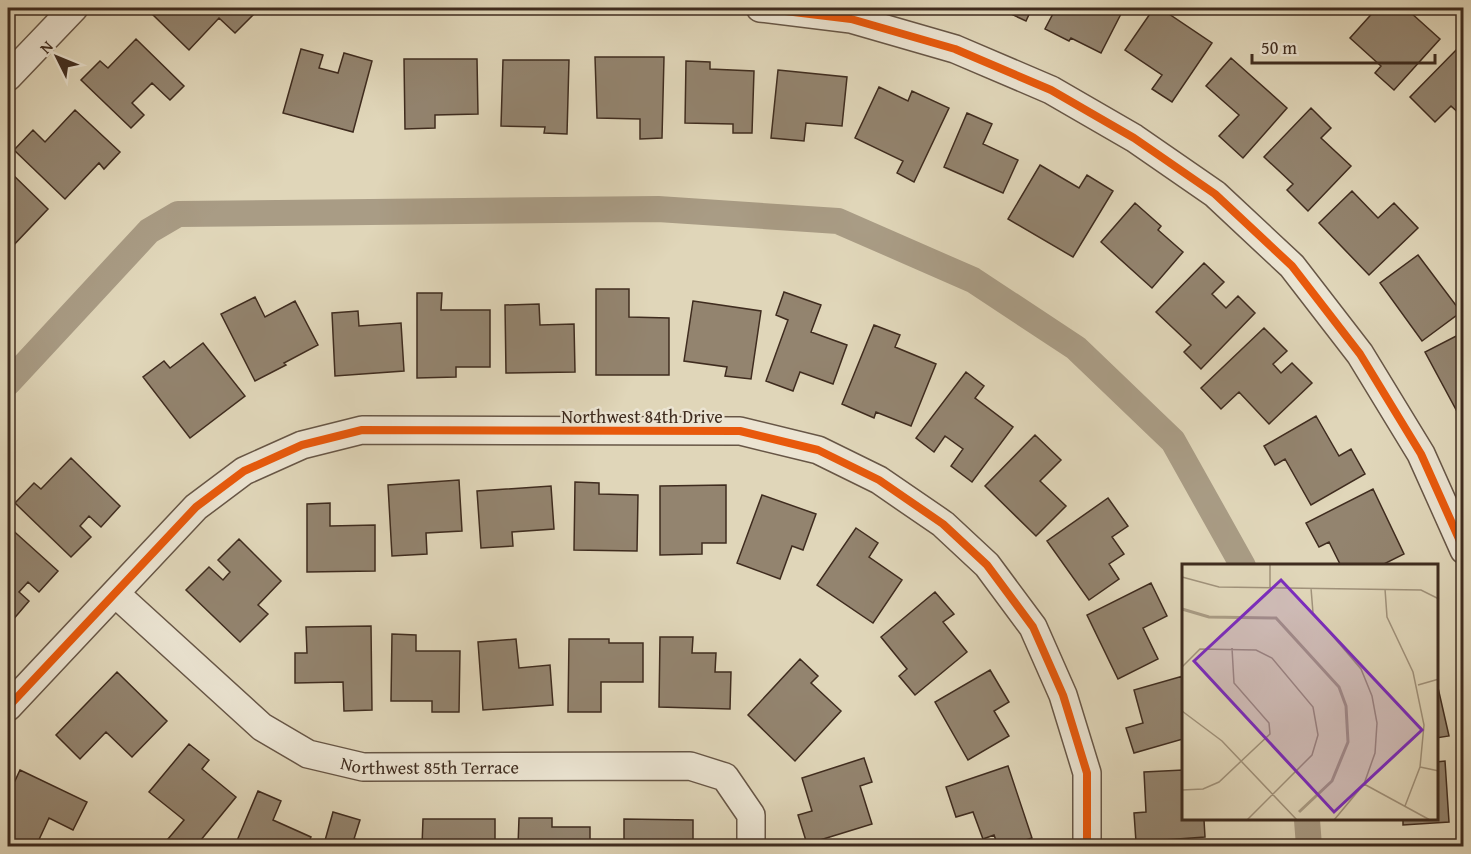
<svg xmlns="http://www.w3.org/2000/svg" width="1471" height="854" font-family="'Gentium Book Plus',serif">
<style>
.lines{fill:none;stroke-linecap:round;stroke-linejoin:round}
.canal{stroke:#a99c85;stroke-width:26}
.building{fill:#93846f;stroke:#3f2c1f;stroke-width:1.5}
.street-casing{stroke:#675646;stroke-width:30}
.street{stroke:#ebe4d2;stroke-width:27}
.cycleway-casing{stroke:#ebe4d2;stroke-width:11}
.cycleway{stroke:#e8590c;stroke-width:8}
.labels{text-anchor:middle;dominant-baseline:central;stroke-width:5;stroke-linejoin:round;paint-order:stroke}
.street-label{font-size:18px;fill:#3f2c1f;stroke:#ebe4d2}
.inset-river{fill:none;stroke:#a99c85;stroke-width:3}
.inset-road{fill:none;stroke:#a0927b;stroke-width:1.5}
.view{fill:#7b2cbf;fill-opacity:0.15;stroke:#7b2cbf;stroke-width:3}
.inset-edge{fill:none;stroke:#3f2c1f;stroke-width:3}
</style>
<rect width="100%" height="100%" fill="#e0d6b9"/>
<filter id="stains"><feTurbulence type="fractalNoise" baseFrequency=".00333" numOctaves="4"/><feColorMatrix values="0 0 0 0 .2 0 0 0 0 .09 0 0 0 0 .02 0 0 0 .5 -.17"/></filter>
<radialGradient id="worn" r=".72"><stop offset=".6" stop-color="#630" stop-opacity="0"/><stop offset="1" stop-color="#630" stop-opacity=".3"/></radialGradient>
<g class="lines">
<path class="canal" d="M8 383 149 231 178 214 658 209 838 221 973 280 1076 348 1173 441 1243 566
M1307 820 1309 846"/>
</g>
<path class="building" d="M151 8H245L253 15 235 33 219 18 189 50 148 10Z
M998 8H1032L1026 21Z
M1056 8H1124L1101 53 1071 38 1069 41 1045 29Z
M1154 8H1160L1212 43 1172 102 1152 89 1162 75 1125 50Z
M1377 8H1414L1410 12 1440 39 1394 90 1375 73 1381 66 1350 38Z
M136 39 184 86 170 100 152 83 132 103 144 115 131 128 81 80 100 61 108 68Z
M1460 46 1464 50V118L1451 106 1435 122 1410 97Z
M301 49 323 55 319 68 338 73 344 53 372 61 353 132 283 113Z
M595 57H664L662 138 640 139V119L597 118Z
M1231 58 1287 108 1243 158 1219 136 1239 115 1206 86Z
M404 59H477L478 114 435 115V128L405 129Z
M503 60H569L567 134 544 133 545 127 501 126Z
M686 61 710 62V69L754 71 752 133H733V124L685 123Z
M778 70 847 77 842 126 806 123 804 141 771 138Z
M879 87 908 101 912 91 949 108 914 182 897 173 903 161 855 138Z
M1311 108 1331 128 1321 138 1351 166 1308 211 1287 190 1293 184 1264 157Z
M75 110 120 152 104 169 99 163 65 199 14 150 33 130 45 142Z
M967 113 992 124 983 144 1018 160 1003 193 944 167Z
M1040 165 1079 188 1087 175 1113 191 1073 257 1008 219Z
M8 170 48 209 8 251Z
M1352 191 1378 218 1394 203 1418 228 1369 275 1319 223Z
M1135 203 1161 226 1158 230 1183 252 1152 288 1101 242Z
M1418 255 1461 312 1422 341 1380 283Z
M1204 263 1224 282 1212 294 1226 308 1238 296 1255 313 1201 369 1184 352 1191 345 1156 312Z
M596 289H629V317L669 318V375H596Z
M784 292 821 305 811 332 847 345 833 384 800 372 793 391 766 381 788 320 776 315Z
M417 293H442L441 310H490V367H456V377L417 378Z
M255 297 265 317 295 301 318 345 284 363 286 365 255 381 221 314Z
M693 301 761 311 751 379 725 376 727 367 684 361Z
M539 304 540 325 574 324 575 372 506 373 505 305Z
M358 311 359 326 401 323 404 371 335 376 332 313Z
M874 325 900 335 895 347 936 364 911 426 876 412 874 418 842 404Z
M1264 328 1287 351 1273 364 1281 373 1292 363 1312 383 1269 424 1239 392 1221 409 1201 388Z
M1464 332V415L1460 417 1425 352Z
M203 343 245 396 190 438 143 377 164 361 170 368Z
M966 372 984 386 975 398 1013 427 972 482 951 466 963 449 945 436 934 452 916 438Z
M1316 416 1339 456 1351 449 1365 474 1311 505 1285 459 1275 465 1264 446Z
M1035 435 1061 460 1040 481 1066 506 1036 536 985 486Z
M71 458 120 506 101 527 89 516 80 526 91 537 71 557 15 503 34 483 41 489Z
M459 480 462 531 426 533 427 554 392 556 388 485Z
M575 482 599 483V494L638 495 637 551 574 550Z
M726 485V543H702V554L660 555V486Z
M551 486 554 529 512 532 513 546 481 548 477 491Z
M1373 489 1404 554 1380 566H1341L1329 542 1319 547 1306 523Z
M762 495 816 514 803 550 792 546 780 579 737 563Z
M1108 498 1128 526 1112 537 1124 554 1109 564 1119 579 1089 600 1047 541Z
M330 503V526L375 525V571L307 572V504Z
M8 526 58 571 39 592 28 582 19 592 29 601 12 621 8 617Z
M856 528 878 543 869 557 902 580 873 623 817 585Z
M239 539 281 581 258 605 268 614 240 642 186 590 209 567 223 580 230 572 218 560Z
M1151 583 1167 616 1143 628 1158 659 1118 679 1087 615Z
M935 592 954 614 943 622 967 652 915 695 899 676 907 669 881 637Z
M371 626 372 710 344 711 343 682 295 683V653H307L306 627Z
M392 634 416 635V651H460L459 712H432V701H391Z
M660 637H693L692 653H716L715 672H731L730 709 659 707Z
M516 639 519 668 550 665 553 705 483 710 478 642Z
M569 639H609V643H643V682H601V712H568Z
M800 659 818 676 811 683 841 711 795 761 748 715Z
M990 670 1009 702 994 711 1009 736 968 760 935 702Z
M117 672 167 721 132 757 106 732 80 759 56 735Z
M1183 676V739L1134 753 1126 728 1143 723 1134 690Z
M1436 679 1449 736 1436 738Z
M189 744 209 760 202 769 236 797 196 846H162L184 820 149 792Z
M864 758 872 782 860 786 872 824 807 844 798 815 812 811 802 778Z
M1445 761 1449 822 1403 825V820H1436V762Z
M1008 766 1032 838 1007 846H998L994 835 983 839 973 812 956 817 946 787Z
M20 770 87 802 73 830 49 818 36 846H8V820L12 809 8 807V796Z
M1183 770V820H1204L1205 837 1136 842 1134 813 1146 812 1144 772Z
M258 791 281 801 273 820 311 837 307 846H245L236 843Z
M333 812 360 820 354 839 382 846H332L324 844Z
M519 818H552V827H590V846H518Z
M423 819H495V846H422Z
M624 819 693 820V846H624Z"/>
<g class="lines">
<defs>
<g id="street">
<path d="M760 8 851 19 955 49 1051 90 1134 138 1215 194 1292 266 1360 354 1421 454 1464 550"/>
<path d="M8 77 74 8"/>
<path id="s1" d="M116 594 262 727 308 754 363 767 690 766 725 777 751 815V846"/>
<path d="M8 707 196 507 244 471 302 445 362 430 740 431 818 450 879 480 943 524 987 565 1033 627 1063 695 1087 773V846"/>
</g>
</defs>
<use href="#street" class="street-casing"/>
<use href="#street" class="street"/>
<defs>
<path id="cycleway" d="M760 8 851 19 955 49 1051 90 1134 138 1215 194 1292 266 1360 354 1421 454 1464 550
M8 707 196 507 244 471 302 445 362 430 740 431 818 450 879 480 943 524 987 565 1033 627 1063 695 1087 773V846"/>
</defs>
<use href="#cycleway" class="cycleway-casing"/>
<use href="#cycleway" class="cycleway"/>
</g>
<g class="labels">
<g class="street-label">
<text x="642" y="416">Northwest 84th Drive</text>
<text stroke="none"><textPath href="#s1" startOffset="374">Northwest 85th Terrace</textPath></text>
</g>
</g>
<g transform="translate(1182 564)">
<rect width="256" height="256" fill="#e0d6b9"/>
<path class="inset-river" d="M0 45 27 53 94 54 157 123 164 142 166 178 150 217 117 248"/>
<path class="inset-road" d="M88 1V24M0 13 37 23 239 26 257 35M129 24 131 49 179 105 190 132 195 159 193 189 182 220 152 256M203 25 205 53 231 108 242 161 238 203 223 242M0 103 18 85 74 86 90 94 131 143 136 171 130 191 65 256M236 121 257 115M0 147 40 177 115 256M238 203 257 207M182 220 248 256M0 226 21 225 37 218 88 170 87 159 52 119 50 84"/>
<path class="view" d="M99 16 240 166 152 248 12 97Z"/>
<rect width="256" height="256" class="inset-edge"/>
</g>
<rect width="1471" height="854" fill="none" stroke="#e0d6b9" stroke-width="30"/>
<rect x="9" y="9" width="1453" height="836" fill="none" stroke="#3f2c1f" stroke-width="3"/>
<rect x="15" y="15" width="1441" height="824" fill="none" stroke="#3f2c1f" stroke-width="1.5"/>
<g transform="translate(57 57) rotate(313)" stroke="#ebe4d2" stroke-width="4.5" paint-order="stroke">
<path d="M0-4.5L10 22L0 15L-10 22Z" fill="#3f2c1f"/>
<text y="-9" font-size="16" font-weight="bold" text-anchor="middle" fill="#3f2c1f">N</text>
</g>
<path d="M1252 54v9h183v-9" fill="none" stroke="#3f2c1f" stroke-width="3"/>
<text x="1261" y="54" font-size="18" fill="#3f2c1f" stroke="#ebe4d2" stroke-width="4.5" paint-order="stroke">50 m</text>
<rect width="100%" height="100%" filter="url(#stains)"/>
<rect width="100%" height="100%" fill="url(#worn)"/>
</svg>
